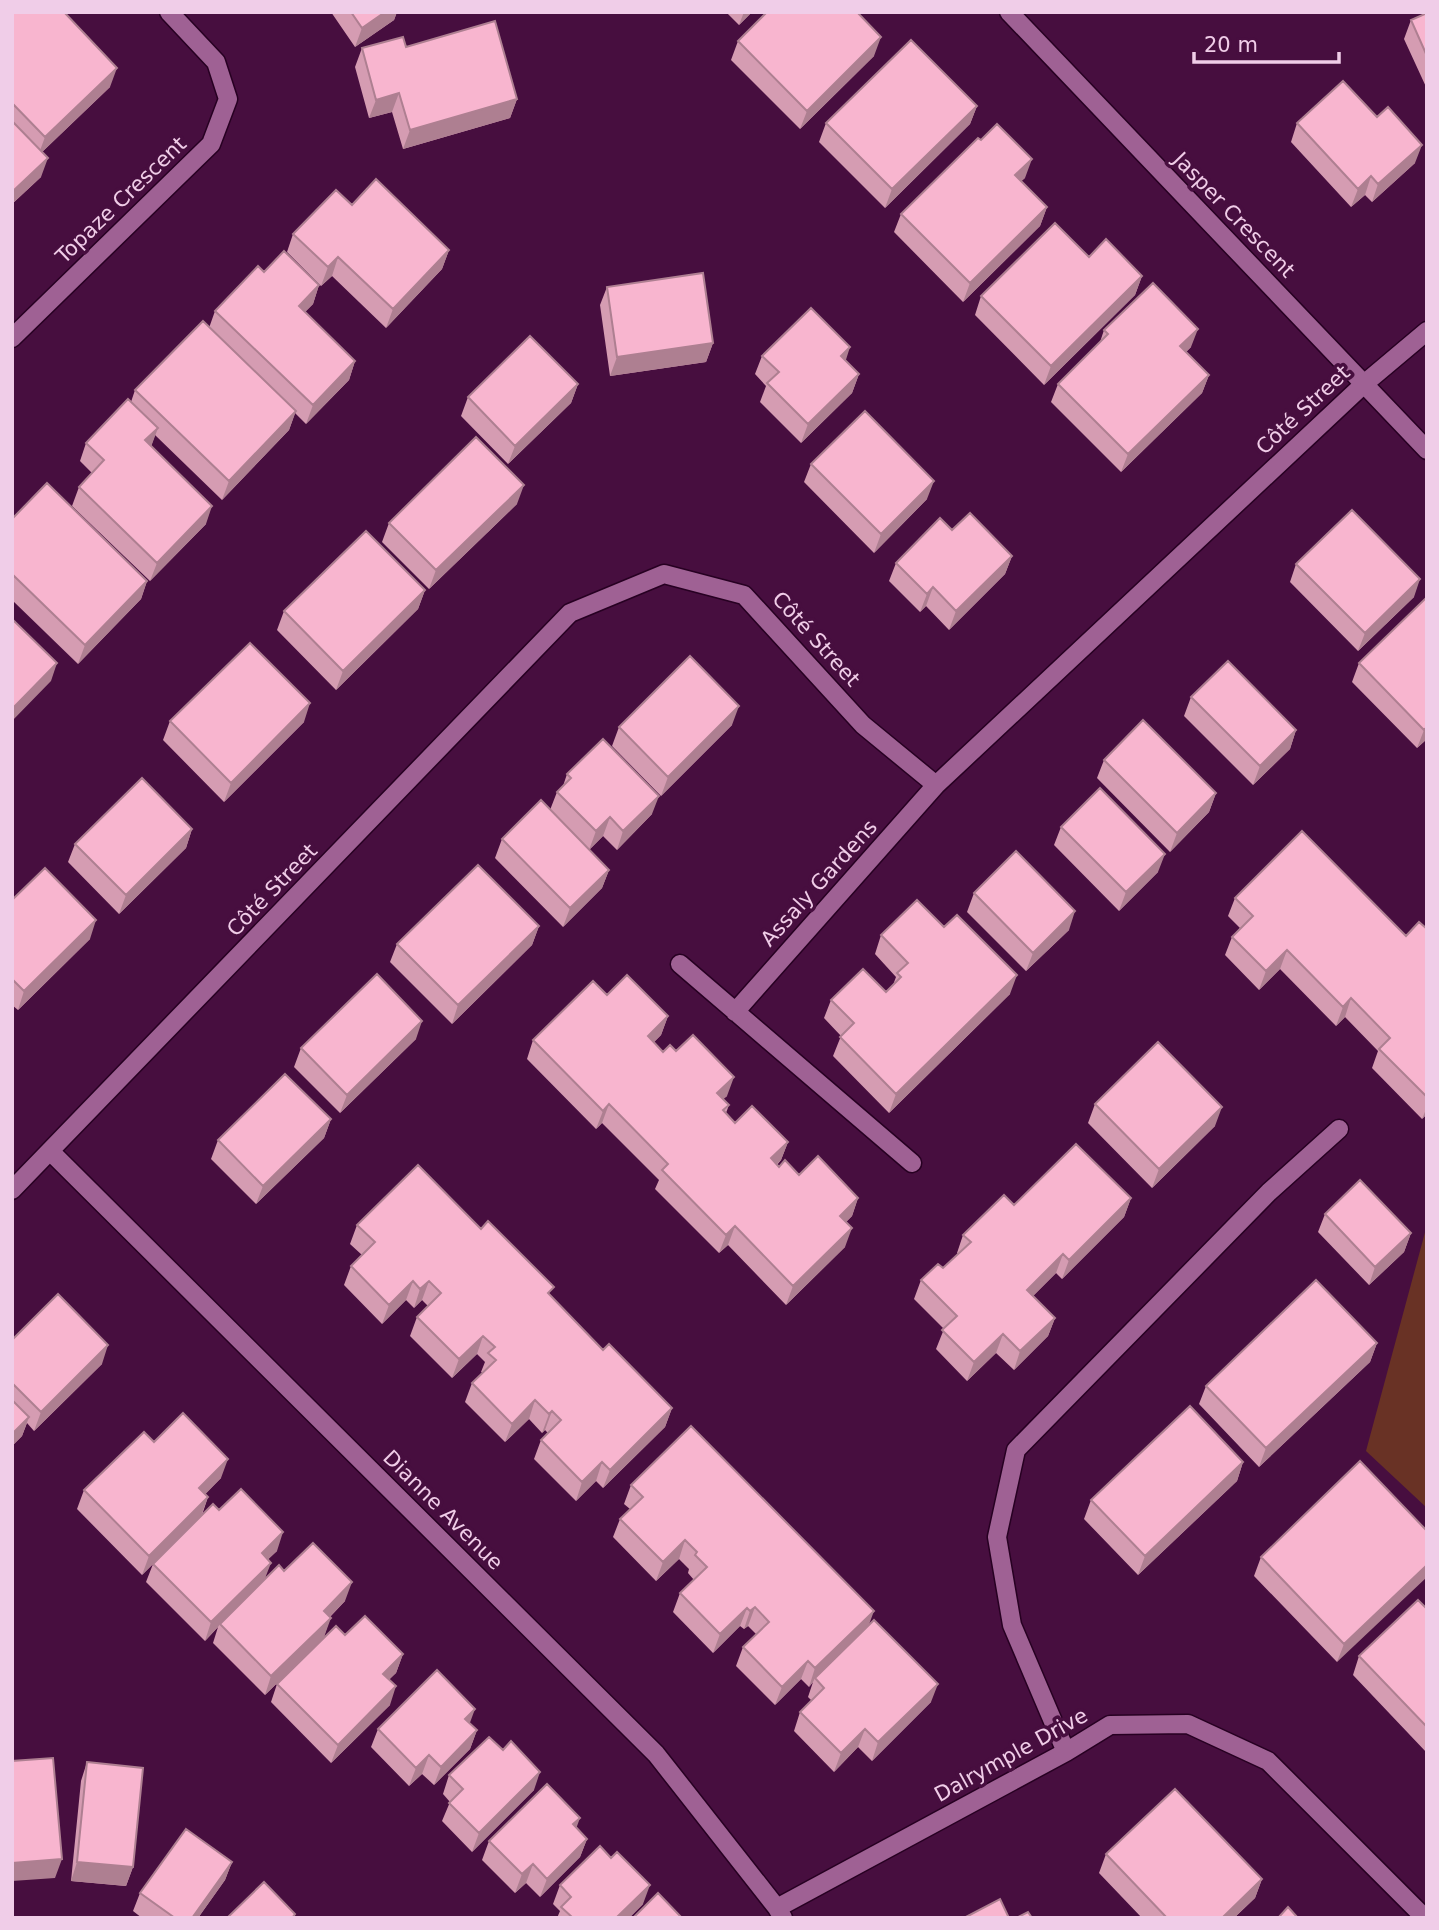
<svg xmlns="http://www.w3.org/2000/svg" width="1439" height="1930" font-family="'DejaVu Sans',sans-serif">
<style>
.green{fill:#693225}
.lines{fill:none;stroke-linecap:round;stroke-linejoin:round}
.minor-casing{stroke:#270022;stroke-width:21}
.minor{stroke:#9f6194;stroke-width:18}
.wall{fill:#d59cb2}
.shaded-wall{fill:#ae7f91}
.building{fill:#f8b5cf;stroke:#ae7f91;stroke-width:2}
.labels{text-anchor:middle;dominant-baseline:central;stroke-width:7;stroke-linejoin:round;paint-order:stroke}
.street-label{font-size:21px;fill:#f0cde8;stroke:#470e3f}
</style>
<rect width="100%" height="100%" fill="#470e3f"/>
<path class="green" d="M1427 1225V1508L1366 1451Z"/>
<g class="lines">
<defs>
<path id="minor" d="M1009 12 1427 450
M12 338 211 144 228 99 216 62 169 12
M680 964 912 1163
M735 1012 936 785 1364 384 1427 331
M51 1152 656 1754 777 1908 783 1918
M12 1190 570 613 664 574 744 595 863 725 936 785
M1066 1752 1012 1625 997 1537 1016 1450 1269 1192 1339 1129
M777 1908 1066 1752 1110 1725 1188 1724 1268 1761 1425 1918"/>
</defs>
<use href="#minor" class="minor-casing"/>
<use href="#minor" class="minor"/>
</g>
<path class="wall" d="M12 12 110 87 42 152 41 177 12 204Z
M331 12H397L394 20 355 47Z
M726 12H752L739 25Z
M1427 13V89L1404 39 1411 20Z
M738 41 874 56 800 129 731 60Z
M406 47 517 99 510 118 403 149 392 112 369 118 355 67 362 48Z
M977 106 970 124 885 208 819 142 826 123Z
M1377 117 1415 163 1372 202 1365 195 1351 207 1291 142 1297 123Z
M1025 178 1021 181 1047 207 1040 226 963 302 894 232 901 214Z
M352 205 449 250 442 269 386 328 332 276 321 286 287 252 293 234Z
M1089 257 1142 276 1135 295 1044 385 975 315 981 296Z
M264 272 319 285 313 304 305 312 355 361 349 380 306 424 295 413 289 430 222 500 155 435 151 446 206 524 150 581 72 506 79 487 92 473 80 461 86 443 131 402 135 390 209 328 215 311Z
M607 287 713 343 706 362 610 376 600 305Z
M1104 330 1191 347 1186 352 1209 375 1202 393 1121 472 1051 402 1058 384 1100 342Z
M762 356 845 361 859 374 852 393 801 443 760 402 766 386 755 374Z
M578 384 571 403 508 464 461 416 468 397Z
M811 464 927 499 874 553 804 482Z
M517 504 429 589 382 542 389 523Z
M12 519 147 581 141 599 78 664 12 600Z
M952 530 1012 556 1005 574 949 630 926 606 920 612 889 581 896 563Z
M1296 564 1414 597 1358 651 1290 582Z
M425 590 418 609 336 690 277 630 284 611Z
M1427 597V739L1417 748 1352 682 1359 663Z
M1191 697 1296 730 1290 749 1253 785 1184 716Z
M170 721 304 722 224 802 163 740Z
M732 725 661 796 612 746 619 727Z
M1104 760 1216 793 1209 812 1170 852 1097 778Z
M567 774 652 814 617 850 603 836 589 850 609 870 602 888 563 927 495 858 502 839 550 810 557 792 563 786Z
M1061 827 1158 872 1119 911 1054 845Z
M192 829 186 848 119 914 68 862 75 844Z
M974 893 1069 930 1026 971 967 912Z
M1235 898 1406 936 1427 929V1114L1422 1119 1372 1068 1378 1051 1345 1017 1336 1026 1280 969 1259 990 1225 955 1232 937 1240 928 1228 916Z
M12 900 90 939 18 1010 12 1005Z
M539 926 532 945 452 1024 390 962 397 944Z
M881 935 1010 994 889 1113 833 1056 841 1036 824 1018 831 1000 886 992 893 985 896 977 875 954Z
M607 995 668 1016 661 1035 654 1042 663 1052 727 1096 723 1099 729 1105 726 1113 735 1123 788 1142 781 1160 777 1165 779 1167 858 1198 852 1216 846 1222 845 1247 786 1305 728 1245 719 1253 655 1189 659 1180 602 1123 596 1129 527 1059 533 1040Z
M416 1039 340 1113 294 1067 301 1048Z
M1095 1104 1215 1126 1152 1188 1088 1123Z
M331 1119 324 1138 256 1204 211 1159 218 1140Z
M1131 1198 1124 1217 1062 1279 1056 1273 1033 1296 1055 1318 1048 1336 1014 1370 996 1353 967 1381 936 1349 944 1329 914 1299 921 1280 943 1268 958 1254 957 1253 963 1235 1014 1205Z
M1325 1214 1411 1233 1404 1252 1369 1285 1318 1232Z
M357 1225 481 1229 551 1296 603 1350 672 1408 665 1427 603 1488 596 1481 576 1501 534 1459 541 1440 548 1433 545 1430 542 1433 529 1419 505 1442 465 1402 472 1383 483 1373 481 1372 485 1362 477 1354 452 1378 410 1336 417 1317 428 1306 422 1300 414 1308 406 1300 382 1324 344 1285 351 1266 362 1255 350 1244Z
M12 1340 102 1364 34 1431 27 1423 22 1436 12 1446Z
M1377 1343 1370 1362 1259 1467 1199 1404 1206 1386Z
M154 1442 221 1478 205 1494 208 1497 202 1515 219 1510 277 1551 268 1559 265 1579 284 1571 345 1601 330 1617 324 1637 265 1695 213 1643 218 1627 205 1641 146 1582 153 1564 166 1551 142 1575 77 1509 84 1490Z
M1243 1462 1237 1481 1138 1575 1084 1519 1091 1500Z
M631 1485 869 1625 931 1702 872 1761 858 1747 834 1772 794 1731 800 1712 812 1701 808 1697 813 1682 809 1687 801 1679 775 1705 736 1666 743 1647 756 1634 748 1626 744 1629 740 1626 713 1653 673 1612 680 1593 694 1580 688 1573 689 1569 679 1559 656 1581 613 1537 620 1519 630 1509 624 1504Z
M1427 1531 1337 1662 1254 1576 1261 1557Z
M1427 1609V1753L1353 1675 1359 1656Z
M403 1654 396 1673 389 1679 390 1705 331 1763 271 1702 277 1684Z
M470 1723 477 1730 470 1749 434 1785 422 1774 409 1786 371 1747 378 1729Z
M87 1762 133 1867 126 1886 71 1881 81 1781Z
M449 1775 534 1790 472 1852 442 1821 450 1802 443 1794Z
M587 1839 580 1857 540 1897 526 1883 515 1893 482 1860 489 1841Z
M1106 1854 1262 1879 1255 1898 1234 1918H1142L1099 1873Z
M232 1862 225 1880 198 1918H142L133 1911 140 1893Z
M560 1885 643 1904 629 1918H557L560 1911 553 1904Z"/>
<path class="shaded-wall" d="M385 12H397L394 20 355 47 362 28Z
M744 12H752L739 25Z
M881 37 874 56 800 129 807 111Z
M117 68 110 87 38 156 45 137Z
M399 93 392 112 369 118 376 100Z
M517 99 510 118 403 149 410 130Z
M977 106 970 124 885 208 892 189Z
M1422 145 1415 163 1372 202 1378 184Z
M48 158 41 177 12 204V192Z
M1032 159 1025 178 1008 193 1015 175Z
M1371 176 1365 195 1351 207 1358 189Z
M1047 207 1040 226 963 302 970 283Z
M449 250 442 269 386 328 393 309Z
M338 257 332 276 321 286 328 267Z
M1142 276 1135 295 1044 385 1051 366Z
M319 285 313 304 292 325 299 306Z
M1198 329 1191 347 1174 364 1180 346Z
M713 343 706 362 610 376 617 357Z
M850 347 844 366 841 356Z
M355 361 349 380 306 424 313 405Z
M859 374 852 393 801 443 808 424Z
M1209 375 1202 393 1121 472 1128 454Z
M578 384 571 403 508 464 515 446Z
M296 411 289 430 222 500 229 481Z
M158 428 151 447 145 440Z
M934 481 927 499 874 553 881 534Z
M524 485 517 504 429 589 436 570Z
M212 506 206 524 150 581 157 563Z
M1012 556 1005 574 949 630 956 611Z
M1420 579 1414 597 1358 651 1365 633Z
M147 581 141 599 78 664 85 645Z
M933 587 926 606 920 612 927 594Z
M425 590 418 609 336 690 343 671Z
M57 663 51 681 12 721V709Z
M310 703 304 722 224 802 231 783Z
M739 706 732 725 661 796 668 777Z
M1427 727V739L1417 748 1424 730Z
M1296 730 1290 749 1253 785 1260 766Z
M1216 793 1209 812 1170 852 1177 833Z
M659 796 652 814 617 850 623 831Z
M610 817 603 836 589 850 596 831Z
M192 829 186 848 119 914 126 895Z
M1165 854 1158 872 1119 911 1126 892Z
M609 870 602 888 563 927 570 908Z
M1075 911 1069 930 1026 971 1033 953Z
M96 920 90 939 18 1010 24 991Z
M539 926 532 945 452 1024 458 1005Z
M1287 950 1280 969 1259 990 1266 971Z
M1017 975 1010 994 889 1113 896 1094Z
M1351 998 1345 1017 1336 1026 1343 1007Z
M668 1016 661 1035 641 1055 648 1036Z
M422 1021 416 1039 340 1113 347 1095Z
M734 1077 727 1096 710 1111 717 1093Z
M609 1104 602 1123 596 1129 603 1111Z
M1222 1107 1215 1126 1152 1188 1159 1169Z
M1427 1107V1114L1422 1119Z
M331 1119 324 1138 256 1204 263 1186Z
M788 1142 781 1160 764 1177 771 1158Z
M858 1198 852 1216 833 1235 840 1216Z
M1131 1198 1124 1217 1062 1279 1069 1260Z
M735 1226 728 1245 719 1253 726 1235Z
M852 1228 845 1247 786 1305 793 1286Z
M1411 1233 1404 1252 1369 1285 1375 1267Z
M1063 1254 1056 1273 1021 1308 1027 1290Z
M413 1281 406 1300 382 1324 389 1305Z
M429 1281 422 1300 414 1308 420 1289Z
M1055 1318 1048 1336 1014 1370 1020 1351Z
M1003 1334 996 1353 967 1381 974 1362Z
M483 1336 477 1354 452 1378 459 1359Z
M1377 1343 1370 1362 1259 1467 1266 1448Z
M108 1345 102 1364 34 1431 41 1412Z
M535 1400 529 1419 505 1442 512 1424Z
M672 1408 665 1427 603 1488 610 1470Z
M552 1411 545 1430 542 1433 549 1414Z
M29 1417 22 1436 12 1446V1434Z
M228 1459 221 1478 193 1507 199 1488Z
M602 1462 596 1481 576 1501 582 1482Z
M1243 1462 1237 1481 1138 1575 1145 1556Z
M208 1497 201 1516 142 1575 149 1556Z
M283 1532 277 1551 255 1572 262 1553Z
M685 1540 679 1559 656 1581 663 1562Z
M271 1563 264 1581 220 1624 218 1627 205 1641 211 1622Z
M1427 1565V1577L1337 1662 1344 1644Z
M352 1582 345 1601 317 1630 324 1611Z
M755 1607 748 1626 744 1629 750 1611Z
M747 1608 740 1626 713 1653 720 1634Z
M874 1611 867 1630 815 1678 813 1682 809 1687 815 1668Z
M331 1618 324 1637 265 1695 271 1676Z
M403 1654 396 1673 377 1692 383 1674Z
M808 1661 801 1679 775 1705 782 1687Z
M938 1684 931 1702 872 1761 878 1742Z
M396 1686 390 1705 331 1763 338 1745Z
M475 1709 468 1728 465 1719Z
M865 1729 858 1747 834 1772 841 1753Z
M477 1730 470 1749 434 1785 441 1767Z
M429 1755 422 1774 409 1786 416 1768Z
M540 1772 534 1790 472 1852 479 1833Z
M580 1818 573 1837V1824Z
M587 1839 580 1857 540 1897 547 1879Z
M62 1859 55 1878 12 1881V1863Z
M77 1862 133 1867 126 1886 71 1881Z
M232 1862 225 1880 198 1918H192Z
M533 1864 526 1883 515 1893 522 1874Z
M1262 1879 1255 1898 1234 1918H1222Z
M650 1885 643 1904 629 1918H616Z"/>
<path class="building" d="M12 12H64L117 68 45 137 12 103Z
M351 12H385L362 28Z
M767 12H857L881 37 807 111 738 41Z
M1427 13V56L1411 20Z
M495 21 517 99 410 130 399 93 376 100 362 48 403 37 406 47Z
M911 40 977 106 892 189 826 123Z
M1343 81 1377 117 1388 107 1422 145 1378 184 1371 176 1358 189 1297 123Z
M12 121 48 158 12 192Z
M997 124 1032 159 1015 175 1047 207 970 283 901 214 978 138 981 140Z
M376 179 449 250 393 309 338 257 328 267 293 234 336 190 352 205Z
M1055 223 1089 257 1106 239 1142 276 1051 366 981 296Z
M284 251 319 285 299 306 355 361 313 405 215 311 258 266 264 272Z
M703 273 713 343 617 357 607 287Z
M1153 283 1198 329 1180 346 1209 375 1128 454 1058 384 1108 334 1104 330Z
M811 308 850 347 841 356 859 374 808 424 767 383 779 372 762 356Z
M203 321 296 411 229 481 135 390Z
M530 336 578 384 515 446 468 397Z
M128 399 158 428 145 440 212 506 157 563 79 487 104 460 86 443Z
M865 411 934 481 881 534 811 464Z
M476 437 524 485 436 570 389 523Z
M47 483 147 581 85 645 12 574V519Z
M1352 510 1420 579 1365 633 1296 564Z
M970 513 1012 556 956 611 933 587 927 594 896 563 940 518 952 530Z
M366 531 425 590 343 671 284 611Z
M1427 597V727L1424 730 1359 663Z
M12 619 57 663 12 709Z
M250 643 310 703 231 783 170 721Z
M690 656 739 706 668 777 619 727Z
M1228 661 1296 730 1260 766 1191 697Z
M1143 720 1216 793 1177 833 1104 760Z
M603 739 659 796 623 831 610 817 596 831 557 792 571 778 567 774Z
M142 778 192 829 126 895 75 844Z
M1100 788 1165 854 1126 892 1061 827Z
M541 800 609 870 570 908 502 839Z
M1302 831 1406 936 1419 922 1427 929V1097L1379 1049 1390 1038 1351 998 1343 1007 1287 950 1266 971 1232 937 1253 916 1235 898Z
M1016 851 1075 911 1033 953 974 893Z
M478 865 539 926 458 1005 397 944Z
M45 868 96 920 24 991 12 979V900Z
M917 900 944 927 957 915 1017 975 896 1094 840 1037 854 1023 831 1000 863 969 886 992 901 977 897 973 908 963 881 935Z
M377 974 422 1021 347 1095 301 1048Z
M627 975 668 1016 648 1036 663 1052 670 1045 676 1051 693 1035 734 1077 717 1093 729 1105 723 1110 735 1123 752 1106 788 1142 771 1158 779 1167 785 1160 799 1175 818 1156 858 1198 840 1216 852 1228 793 1286 735 1226 726 1235 662 1170 668 1164 609 1104 603 1111 533 1040 593 981 607 995Z
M1158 1042 1222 1107 1159 1169 1095 1104Z
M285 1074 331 1119 263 1186 218 1140Z
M1076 1144 1131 1198 1069 1260 1063 1254 1027 1290 1055 1318 1020 1351 1003 1334 974 1362 942 1330 957 1316 921 1280 938 1264 943 1268 971 1242 963 1235 1004 1195 1014 1205Z
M418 1165 481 1229 488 1221 554 1287 548 1293 603 1350 609 1344 672 1408 610 1470 602 1462 582 1482 541 1440 561 1420 552 1411 549 1414 535 1400 512 1424 472 1383 496 1360 488 1353 495 1347 483 1336 459 1359 417 1317 441 1293 429 1281 420 1289 413 1281 389 1305 351 1266 375 1242 357 1225Z
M1360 1180 1411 1233 1375 1267 1325 1214Z
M1316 1280 1377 1343 1266 1448 1206 1386Z
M58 1294 108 1345 41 1412 12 1383V1340Z
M12 1400 29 1417 12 1434Z
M1190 1406 1243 1462 1145 1556 1091 1500Z
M183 1413 228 1459 199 1488 208 1497 149 1556 84 1490 144 1432 154 1442Z
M691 1426 874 1611 815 1668 808 1661 782 1687 743 1647 769 1622 755 1607 750 1611 747 1608 720 1634 680 1593 707 1567 695 1555 697 1552 685 1540 663 1562 620 1519 643 1497 631 1485Z
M1360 1461 1427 1531V1565L1344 1644 1261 1557Z
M241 1489 283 1532 262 1553 271 1563 211 1622 153 1564 213 1504 219 1510Z
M313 1543 352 1582 324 1611 331 1618 271 1676 220 1624 279 1565 284 1571Z
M1418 1600 1427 1609V1727L1359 1656Z
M365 1616 403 1654 383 1674 396 1686 338 1745 277 1684 336 1626 345 1635Z
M874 1620 938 1684 878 1742 865 1729 841 1753 800 1712 824 1688 815 1678Z
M437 1670 475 1709 465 1719 477 1730 441 1767 429 1755 416 1768 378 1729Z
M489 1737 503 1750 511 1741 540 1772 479 1833 449 1803 463 1789 449 1775Z
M53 1758 62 1859 12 1863V1761Z
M87 1762 143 1768 133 1867 77 1862Z
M547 1784 580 1818 573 1824 587 1839 547 1879 533 1864 522 1874 489 1841Z
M1175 1789 1262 1879 1222 1918H1167L1106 1854Z
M186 1829 232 1862 192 1918H175L140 1893Z
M600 1846 611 1858 617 1852 650 1885 616 1918H573L561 1907 571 1897 560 1885Z
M264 1882 295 1914 292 1918H227Z
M658 1893 682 1918H633Z
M1000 1899 1009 1918H964Z
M1288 1907 1298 1918H1278Z
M1028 1912 1032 1918H1016Z"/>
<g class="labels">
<g class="street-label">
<text transform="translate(121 200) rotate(-44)">Topaze Crescent</text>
<text transform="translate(1234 215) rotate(46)">Jasper Crescent</text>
<text transform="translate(1303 410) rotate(-43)">Côté Street</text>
<text transform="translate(816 639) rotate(48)">Côté Street</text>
<text transform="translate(819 883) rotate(-48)">Assaly Gardens</text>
<text transform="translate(272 890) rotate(-46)">Côté Street</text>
<text transform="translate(443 1510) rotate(45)">Dianne Avenue</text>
<text transform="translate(1011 1755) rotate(-29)">Dalrymple Drive</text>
</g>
</g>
<rect width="1439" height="1930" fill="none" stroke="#f0cde8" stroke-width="28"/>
<path d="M1194 52v10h145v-10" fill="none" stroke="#f0cde8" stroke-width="3.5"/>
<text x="1204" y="52" font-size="21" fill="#f0cde8" stroke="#470e3f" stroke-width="5" paint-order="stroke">20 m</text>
</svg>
